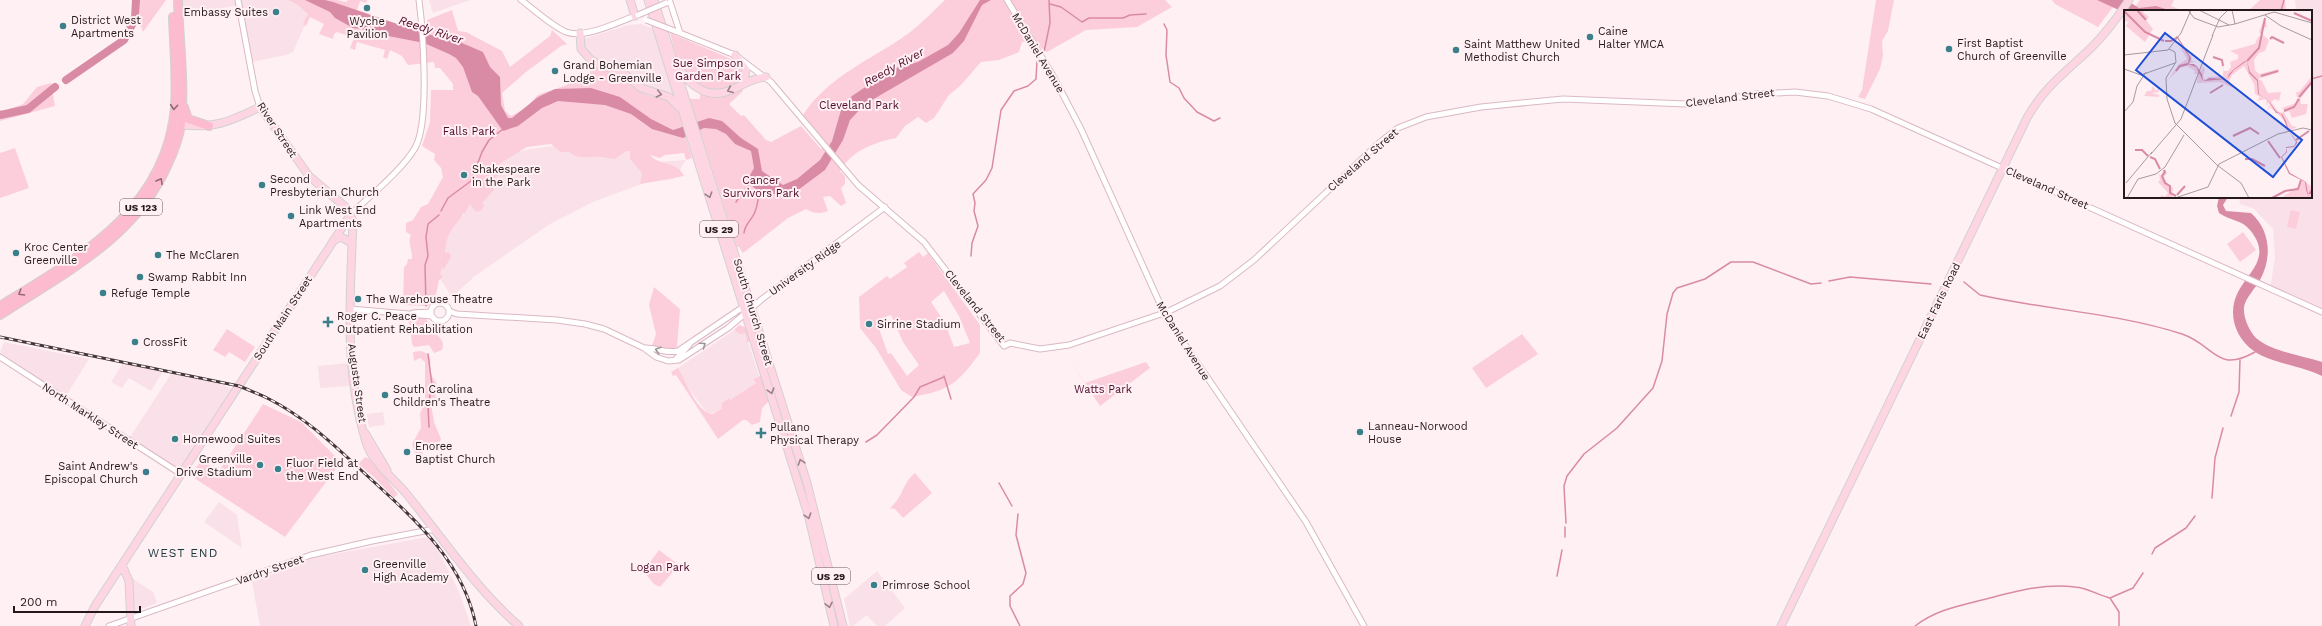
<svg xmlns="http://www.w3.org/2000/svg" width="2322" height="626" font-family="'Work Sans',sans-serif">
<style>
.built{fill:#fae0e8}
.green{fill:#fccedc;fill-rule:evenodd}
.water{fill:#d98ba5}
.lines{fill:none;stroke-linecap:round;stroke-linejoin:round}
.stream{stroke:#d98ba5;stroke-width:1.5}
.river{stroke:#d98ba5;stroke-width:8}
.minor-casing{stroke:#dbb9c3;stroke-width:7}
.major-casing{stroke:#d3d1d2;stroke-width:9}
.highway-casing{stroke:#d3d1d2;stroke-width:10}
.minor{stroke:#fff;stroke-width:5}
.major{stroke:#fed6e3;stroke-width:7}
.highway{stroke:#fdbbd0;stroke-width:8}
.rail-casing{stroke:#43373b;stroke-width:3}
.rail{stroke:#fff0f4;stroke-width:1.5;stroke-dasharray:4.5;stroke-linecap:butt}
.minor-bridge-casing{stroke:#dbb9c3;stroke-width:7;stroke-linecap:butt}
.minor-bridge{stroke:#fff;stroke-width:5}
.oneway{stroke:#9c8089}
.oneway2{stroke:#906a76}
.oneway3{stroke:#9c9799}
.poi-dot{fill:#39808a;stroke:#fff0f4;stroke-width:1.5}
.labels{text-anchor:middle;dominant-baseline:central;stroke-width:4;stroke-linejoin:round;paint-order:stroke}
.shield{fill:#fff0f4;stroke:#66595d;stroke-width:1}
.shield-label{font-size:10px;font-weight:bold;fill:#24181c}
.poi-label{font-size:11px;fill:#24181c;stroke:#fff0f4;text-anchor:start}
.street-label{font-size:11px;fill:#24181c;stroke:#fff0f4}
.park-label{font-size:11px;fill:#4f0a2a;stroke:#fff0f4}
.water-label{font-size:12px;font-style:italic;fill:#4f0a2a;stroke:#fff0f4}
.neighbourhood-label{font-size:12px;letter-spacing:1px;fill:#183a3f;stroke:#fff0f4}
.inset-river{fill:none;stroke:#d98ba5;stroke-width:2}
.inset-road{fill:none;stroke:#a79a9e;stroke-width:1}
.view{fill:#1d4ed8;fill-opacity:0.15;stroke:#1d4ed8;stroke-width:2}
.inset-edge{fill:none;stroke:#24181c;stroke-width:2}
</style>
<rect width="100%" height="100%" fill="#fff0f4"/>
<path class="built" d="M176 0H292L301 5 309 16 293 52 286 55 252 62 240 5 177 16Z
M429 0H470L433 13Z
M2295 0H2322V312L2270 289 2275 258 2273 229 2254 209 2240 204 2239 197H2311V11H2296Z
M641 24 654 29 675 96 652 91 593 58 584 47V39L628 25Z
M588 142 614 146 645 156 657 162 686 160 674 179 645 183 595 201 550 224 475 276 452 297 439 277 446 241 453 225 470 204 490 170 511 154 530 149Z
M739 327 744 329 759 376 753 379 756 383 730 400 728 398 722 403V409L719 411 708 414 683 381 678 368Z
M4 342 89 359 66 396 0 352Z
M123 363 163 371 151 391 129 378 122 388 111 382Z
M348 363 350 386 320 388 318 366Z
M171 374 218 383 234 390 179 470 130 437Z
M383 412 385 425 369 427 367 414Z
M219 502 237 515 242 548 204 522Z
M427 537 436 546 459 592 471 626H260L252 582 313 558Z
M877 571 905 608 885 626H877L867 615 853 626H850L844 599Z
M133 579 153 592 157 603 135 611Z"/>
<path class="green" d="M140 0H166L143 32 140 24Z
M288 0H337L346 2 348 0H367L366 3 360 1 357 10 428 35 427 20 452 10 458 31 466 32 502 51 510 67 550 36 552 30 567 44 561 46 526 72 502 93 505 111 511 116C517 113 525 109 530 104 533 101 535 97 538 95 552 89 573 86 583 74L587 75 595 66 618 74 638 91 650 96 662 98 700 99V93L709 96 742 87 743 91 729 104 741 116 744 115 766 140 771 142 801 126 821 149 826 143 836 154 803 115C828 76 873 59 909 33 922 23 933 11 945 0H1165L1172 7 1137 27 1086 30 1047 52 1032 41 1022 42 1019 52 999 60 981 62 961 85 949 95 934 118 926 123 918 117 905 126 896 138C875 142 851 151 840 171L845 176V184L841 188 846 203 841 206 830 196 823 197 828 211C820 214 813 214 806 209L788 218 743 253 739 247H737L702 137 688 142 683 128 692 158 686 160 684 153 665 155 660 158 650 155C660 167 677 160 684 176L640 184 642 173 630 159V151H626L615 159C610 159 605 157 599 157 587 156 579 160 569 152H561L551 144 527 147 499 164 501 172 491 182 494 190 482 203 484 205 482 210 476 212 470 204 465 213H462V216C451 230 447 233 445 253L449 252 451 257 444 269 442 268 440 274 443 277 439 280 435 299 428 306 403 305 404 267 407 264 408 259H412C413 251 407 243 411 235L406 232V223L413 220 421 207 428 204 443 177 441 168 434 160 435 154 422 146 430 122 431 90H453V84L440 68H435L434 62 408 65 402 56 390 50 387 59 383 57 385 50 357 42 355 50 350 48 354 38 337 32 334 34 333 39 319 34 324 24 310 17 306 26 303 24 308 14 298 5Z
M1876 0H1894L1888 31 1882 41 1883 56 1880 69 1865 99 1858 97 1862 90Z
M2052 0H2118L2098 27 2055 4Z
M2140 0H2174L2171 6 2183 11H2132Z
M2260 0H2285L2286 11H2248Z
M670 33 736 61C763 84 700 109 680 65 675 55 673 43 670 33Z
M51 83 55 106 0 121V110L3 111 23 104 37 87Z
M15 148 29 188 0 198V153Z
M2291 210 2300 212 2296 229 2287 227Z
M2243 232 2256 250 2240 262 2227 244Z
M919 252 923 257 928 253 980 325V353C958 383 949 391 912 397L901 390 876 348 860 328 859 297 887 276 890 279 907 267 904 263ZM944 291 959 316 970 343 954 347 945 323 931 302ZM891 315 903 342 919 365 907 376 891 353 888 354 876 320Z
M654 287 680 309 677 347 669 351 652 346 656 334 649 305Z
M405 317 425 318 433 328 434 332C440 338 445 341 442 350L434 353 429 345 414 347 412 344 410 325Z
M739 325 747 328 750 341 745 343 747 340 745 333 740 334 734 330Z
M227 329 255 347 245 362 229 352 225 357 213 350Z
M1522 334 1538 354 1486 388 1472 368Z
M421 351C437 356 427 365 431 374 432 378 436 380 437 385L435 390 436 398 431 404 434 422 441 439 436 449 427 448 424 445 422 456 419 459 416 456 412 444 421 428 420 413 425 404V362L420 358 414 361 413 352Z
M1064 352 1085 383 1146 362 1150 368 1100 406Z
M678 368C685 379 697 413 712 414L722 409V403L729 398 730 400 756 383 753 379 762 375 770 400 762 408 760 422 752 425 746 420H743L718 439 676 375 673 376 671 372Z
M263 404 301 422 341 462 285 537 191 476 201 460 219 471Z
M365 457 372 460 398 494 394 498 374 477 358 464Z
M915 473 932 493 903 518 895 509 890 508C904 496 902 483 915 473Z
M659 550 679 565 660 587 654 584 643 571Z"/>
<path class="water" d="M305 0H325L333 2 406 27 444 39 455 40 483 52 490 67 500 77 501 105 508 118H512L538 97 555 89 591 88 620 97 651 119 673 130 709 118 722 121 741 138 758 149 762 171 783 185 797 179 820 160 832 141 841 110 852 96 892 69 918 62 948 45 959 33 980 0H991L982 5 964 41 953 53 865 104 850 120 843 140 825 170 794 193 773 194 766 198 750 184V175L754 168 751 151 735 144 726 134 716 129 704 128 683 138 652 129 631 114 605 105 558 101 542 108 518 126 503 131 478 96 472 92 463 67 456 58 449 54 424 43 383 35 370 30 353 28 335 18 330 12Z
M2097 0H2126L2139 8 2156 6 2172 11H2121Z
M2219 197H2228L2223 205 2226 211 2251 213C2271 231 2272 258 2260 280 2255 289 2246 297 2244 307 2243 317 2249 331 2256 338 2272 352 2302 355 2322 362V376C2303 366 2270 363 2254 351 2235 338 2227 313 2238 292 2250 270 2272 257 2250 230 2241 219 2230 221 2219 213L2217 206Z"/>
<g class="lines">
<path class="stream" d="M1050 4 1061 7 1082 22 1089 18H1123L1130 15 1146 14
M2281 11 2284 0
M1164 24 1167 30 1166 55 1170 82 1179 88 1184 98 1197 112 1214 121 1220 118
M1044 52 1050 23 1049 0
M2311 79 2322 76
M736 202 750 183
M441 211 448 198 471 181 482 152 489 140 503 129
M744 233C745 224 750 222 754 214 758 206 758 200 759 192
M971 256 972 243 978 226 974 211 975 203 973 194 986 180 992 168 1001 110 1014 91 1028 86 1036 79 1037 61
M1829 281 1850 277 1931 284
M1964 282 1980 295C2047 310 2117 313 2182 334 2215 345 2216 374 2255 352
M426 306 425 265 428 256 426 237 428 224 439 215
M428 354 432 385 428 406 429 427
M944 376 951 399
M2231 416 2239 392 2240 360
M866 442 877 435 914 397 920 387 944 377
M999 483 1012 506
M2212 498 2215 458 2223 428
M1018 514 1016 535 1026 573 1023 584 1010 596V606L1020 626
M1566 523 1564 486 1567 476 1584 454 1617 428 1653 388 1662 361 1667 314 1673 293 1677 288 1705 279 1731 262H1753L1811 284 1821 283
M1565 537V527
M2152 554 2155 548 2186 528 2195 516
M1557 576 1562 550
M2110 598 2119 612V626
M1915 626C1936 610 1958 606 1982 600 2014 592 2042 583 2075 587 2088 588 2098 595 2110 598L2133 588 2143 573"/>
<path class="river" d="M66 80 124 40 135 19 136 0
M0 115 28 109 55 87"/>
<defs>
<path id="minor" d="M238 0 255 91 260 107
M521 0C535 10 550 25 566 32 584 39 619 22 637 15
M1007 0 1052 74 1081 129 1166 317 1306 522 1364 626
M670 2 680 33
M675 31 735 55 771 82 858 185 924 242 1004 346 1010 343 1040 349 1069 345 1167 312 1220 286 1254 260 1379 143 1398 128 1426 117 1481 107 1563 99 1686 104 1710 102 1757 94 1795 92 1828 96 1871 109 2322 312
M351 214C370 196 403 169 415 148 430 122 423 31 419 0
M431 312a9 9 0 1 1 18 0a9 9 0 1 1-18 0Z
M350 309 432 316
M449 311 457 314 557 320 585 324 604 329 644 348 656 357 668 361 679 360 728 328 762 299 885 207
M413 313 431 312
M644 348C656 347 665 354 678 351L746 305
M0 357 181 474
M675 360 689 345
M109 626 311 555 372 541 435 529"/>
<path id="major" d="M630 0 635 16
M648 0 809 518 834 626
M654 0 807 483 843 626
M580 33 581 49 590 59 599 65 621 71 641 88 669 97 679 107
M735 55 746 70 744 82
M679 67C689 86 708 100 731 90 744 85 751 78 766 77
M172 124C212 129 225 124 260 107L309 176 349 210 353 222C350 295 344 371 366 442 372 462 392 477 405 492 442 537 475 588 519 626
M333 241 341 237 352 243
M365 433 387 470
M122 565 129 581 131 626
M85 626 95 606 351 214
M1781 626 2027 118C2044 87 2066 72 2091 48 2106 33 2118 17 2129 0"/>
<path id="highway" d="M184 107 188 119 209 126
M0 306C78 258 166 210 175 108 177 78 174 47 173 17
M0 315C64 273 136 238 168 164 174 151 179 138 181 124 185 83 179 41 178 0"/>
</defs>
<use href="#minor" class="minor-casing"/>
<use href="#major" class="major-casing"/>
<use href="#highway" class="highway-casing"/>
<use href="#minor" class="minor"/>
<use href="#major" class="major"/>
<use href="#highway" class="highway"/>
<defs>
<path id="rail" d="M0 337 239 386C249 390 259 394 269 399 309 419 342 453 374 482 419 523 464 564 476 626"/>
</defs>
<use href="#rail" class="rail-casing"/>
<use href="#rail" class="rail"/>
<defs>
<path id="minor-bridge" d="M638 15 666 3
M646 20 675 31"/>
</defs>
<use href="#minor-bridge" class="minor-bridge-casing"/>
<use href="#minor-bridge" class="minor-bridge"/>
</g>
<defs><path id="oneway-chevron" d="M-2-3.5L2.5 0L-2 3.5" fill="none" stroke-width="1.6" stroke-linecap="round" stroke-linejoin="round"/></defs>
<g class="oneway">
<use href="#oneway-chevron" transform="translate(730 90) rotate(157)"/>
<use href="#oneway-chevron" transform="translate(659 94) rotate(12)"/>
<use href="#oneway-chevron" transform="translate(709 195) rotate(73)"/>
<use href="#oneway-chevron" transform="translate(771 391) rotate(74)"/>
<use href="#oneway-chevron" transform="translate(801 462) rotate(-108)"/>
<use href="#oneway-chevron" transform="translate(808 516) rotate(73)"/>
<use href="#oneway-chevron" transform="translate(829 605) rotate(78)"/>
</g>
<g class="oneway2">
<use href="#oneway-chevron" transform="translate(174 107) rotate(95)"/>
<use href="#oneway-chevron" transform="translate(160 181) rotate(-61)"/>
<use href="#oneway-chevron" transform="translate(21 293) rotate(149)"/>
</g>
<g class="oneway3">
<use href="#oneway-chevron" transform="translate(703 345) rotate(-35)"/>
<use href="#oneway-chevron" transform="translate(658 350) rotate(-162)"/>
</g>
<g class="poi-dot">
<circle cx="367" cy="8" r="4"/>
<circle cx="276" cy="12" r="4"/>
<circle cx="63" cy="26" r="4"/>
<circle cx="1590" cy="37" r="4"/>
<circle cx="1949" cy="49" r="4"/>
<circle cx="1456" cy="50" r="4"/>
<circle cx="555" cy="71" r="4"/>
<circle cx="464" cy="175" r="4"/>
<circle cx="262" cy="185" r="4"/>
<circle cx="291" cy="216" r="4"/>
<circle cx="16" cy="253" r="4"/>
<circle cx="158" cy="255" r="4"/>
<circle cx="140" cy="277" r="4"/>
<circle cx="103" cy="293" r="4"/>
<circle cx="358" cy="299" r="4"/>
<path d="M326 316h4v4h4v4h-4v4h-4v-4h-4v-4h4z"/>
<circle cx="869" cy="324" r="4"/>
<circle cx="135" cy="342" r="4"/>
<circle cx="385" cy="395" r="4"/>
<circle cx="1360" cy="432" r="4"/>
<path d="M759 427h4v4h4v4h-4v4h-4v-4h-4v-4h4z"/>
<circle cx="175" cy="439" r="4"/>
<circle cx="407" cy="452" r="4"/>
<circle cx="260" cy="465" r="4"/>
<circle cx="278" cy="469" r="4"/>
<circle cx="146" cy="472" r="4"/>
<circle cx="365" cy="570" r="4"/>
<circle cx="874" cy="585" r="4"/>
</g>
<g class="labels">
<g class="shield">
<rect x="120" y="199" width="42" height="16" rx="3"/>
<rect x="700" y="221" width="38" height="16" rx="3"/>
<rect x="812" y="568" width="38" height="16" rx="3"/>
</g>
<g class="shield-label">
<text x="141" y="207">US 123</text>
<text x="719" y="229">US 29</text>
<text x="831" y="576">US 29</text>
</g>
<g class="poi-label">
<text x="268" y="12" text-anchor="end">Embassy Suites</text>
<text x="71" y="20">District West<tspan x="71" dy="13">Apartments</tspan></text>
<text x="367" y="21" text-anchor="middle">Wyche<tspan x="367" dy="13">Pavilion</tspan></text>
<text x="1598" y="31">Caine<tspan x="1598" dy="13">Halter YMCA</tspan></text>
<text x="1957" y="43">First Baptist<tspan x="1957" dy="13">Church of Greenville</tspan></text>
<text x="1464" y="44">Saint Matthew United<tspan x="1464" dy="13">Methodist Church</tspan></text>
<text x="563" y="65">Grand Bohemian<tspan x="563" dy="13">Lodge - Greenville</tspan></text>
<text x="472" y="169">Shakespeare<tspan x="472" dy="13">in the Park</tspan></text>
<text x="270" y="179">Second<tspan x="270" dy="13">Presbyterian Church</tspan></text>
<text x="299" y="210">Link West End<tspan x="299" dy="13">Apartments</tspan></text>
<text x="24" y="247">Kroc Center<tspan x="24" dy="13">Greenville</tspan></text>
<text x="166" y="255">The McClaren</text>
<text x="148" y="277">Swamp Rabbit Inn</text>
<text x="111" y="293">Refuge Temple</text>
<text x="366" y="299">The Warehouse Theatre</text>
<text x="337" y="316">Roger C. Peace<tspan x="337" dy="13">Outpatient Rehabilitation</tspan></text>
<text x="877" y="324">Sirrine Stadium</text>
<text x="143" y="342">CrossFit</text>
<text x="393" y="389">South Carolina<tspan x="393" dy="13">Children's Theatre</tspan></text>
<text x="1368" y="426">Lanneau-Norwood<tspan x="1368" dy="13">House</tspan></text>
<text x="770" y="427">Pullano<tspan x="770" dy="13">Physical Therapy</tspan></text>
<text x="183" y="439">Homewood Suites</text>
<text x="415" y="446">Enoree<tspan x="415" dy="13">Baptist Church</tspan></text>
<text x="252" y="459" text-anchor="end">Greenville<tspan x="252" dy="13">Drive Stadium</tspan></text>
<text x="286" y="463">Fluor Field at<tspan x="286" dy="13">the West End</tspan></text>
<text x="138" y="466" text-anchor="end">Saint Andrew's<tspan x="138" dy="13">Episcopal Church</tspan></text>
<text x="373" y="564">Greenville<tspan x="373" dy="13">High Academy</tspan></text>
<text x="882" y="585">Primrose School</text>
</g>
<g class="street-label">
<text transform="translate(1038 53) rotate(59)">McDaniel Avenue</text>
<text transform="translate(1730 98) rotate(-7)">Cleveland Street</text>
<text transform="translate(277 130) rotate(57)">River Street</text>
<text transform="translate(1363 160) rotate(-41)">Cleveland Street</text>
<text transform="translate(2047 188) rotate(24)">Cleveland Street</text>
<text transform="translate(805 268) rotate(-36)">University Ridge</text>
<text transform="translate(1939 301) rotate(-64)">East Faris Road</text>
<text transform="translate(975 306) rotate(51)">Cleveland Street</text>
<text transform="translate(753 312) rotate(73)">South Church Street</text>
<text transform="translate(283 318) rotate(-57)">South Main Street</text>
<text transform="translate(1183 341) rotate(58)">McDaniel Avenue</text>
<text transform="translate(357 383) rotate(82)">Augusta Street</text>
<text transform="translate(90 416) rotate(33)">North Markley Street</text>
<text transform="translate(270 570) rotate(-19)">Vardry Street</text>
</g>
<g class="park-label">
<text x="708" y="63">Sue Simpson<tspan x="708" dy="13">Garden Park</tspan></text>
<text x="859" y="105">Cleveland Park</text>
<text x="469" y="131">Falls Park</text>
<text x="761" y="180">Cancer<tspan x="761" dy="13">Survivors Park</tspan></text>
<text x="1103" y="389">Watts Park</text>
<text x="660" y="567">Logan Park</text>
</g>
<g class="water-label">
<text transform="translate(431 30) rotate(18)">Reedy River</text>
<text transform="translate(894 67) rotate(-29)">Reedy River</text>
</g>
<g class="neighbourhood-label">
<text x="183" y="553">WEST END</text>
</g>
</g>
<g transform="translate(2124 10)">
<rect width="188" height="188" fill="#fff0f4"/>
<path d="M0 0H17L25 7 22 10 29 19 21 32 2 16 5 11 0 12ZM141 7 143 17 139 18V25L145 30 141 41 135 43 130 50 131 60 135 64 155 59V62L134 69 138 71 144 83 157 82 155 91 151 89 147 92 154 101 158 103 159 101 168 116 173 117 163 122 161 111 154 104H157L153 102 150 97 146 96V93L145 96 150 98 152 102 146 97 144 101 145 94 144 91 143 98 142 89 133 91 136 87 131 84 130 74 120 56 108 65 105 71 109 78 96 72 73 73 74 64H70L71 61 63 56 56 58 44 70 54 55 63 49 57 39V32L64 45H67L68 51H72L65 54 73 55 77 61 79 56 81 60 79 67 82 70 84 67 99 66 100 52V61H104L107 57 106 52 114 49V45L106 41 131 34 134 27 138 26 135 22ZM188 66V73L177 88 173 87 172 82H175ZM29 76 32 81 34 78 35 82 28 83 35 85V87L20 86 23 81H27ZM173 88H176L177 94H184L182 104 168 108 165 101 162 102 158 98 172 93ZM39 160 43 163 40 167 43 173 49 178 48 187 37 188V185L41 187 44 183 34 172 36 170 35 163 37 167ZM179 170 188 177V188H157L175 176Z" fill="#fccedc"/>
<path d="M52 26 54 27 67 48 65 54H70L72 56 78 64 79 71 86 68 103 69 105 64 110 59 121 51H123L126 62 134 70 135 84 144 90 153 102 158 104 162 111 165 121 173 132V133L170 137 162 138 163 142 158 147 166 163 182 172 184 184 188 178V184H184L185 188 182 180 181 172 165 164 157 147 162 142V137L170 136 172 132 165 121 157 104 152 103 143 89 134 84 133 71 125 63 123 51 110 60 103 69 79 71 72 57 64 54 65 47Z" fill="#d98ba5"/>
<path class="inset-river" d="M13 0 22 10M0 1 21 22 40 31M170 3 188 11M146 29 148 27 160 33M41 31H47L54 27M89 47 98 50 99 56M123 51 135 38 141 8M52 61 56 56 64 54M137 66 154 61M86 83 99 75M175 87 188 72M160 101 170 97 175 89M109 126 126 118 135 124M172 130 185 121M144 131 156 148M11 140H18L24 146M26 147 31 149 36 159M121 149H128L141 156M40 160 41 162 38 166 41 173 46 176V183L52 186M53 185 61 176M148 188 161 181 174 179 177 170"/>
<path class="inset-road" d="M64 0 70 8 94 17 111 14M75 0 105 15M108 0 111 14 150 2 188 13M141 5 157 16 188 30M88 26 96 8 104 0M45 39 51 42 52 52M0 45 44 40 57 23 67 0M52 52 42 68 43 89 51 113 93 155 117 173 125 188M0 59 17 65 51 53M0 102 9 92 13 76 22 62M27 144 57 109 89 25M2 173 28 142M3 188 14 169 32 164 41 157 60 125M51 188 84 177 95 154 154 124 179 118 188 120"/>
<path class="view" d="M41 23 178 130 149 167 12 60Z"/>
<rect width="188" height="188" class="inset-edge"/>
</g>
<path d="M14 606v6h126v-6" fill="none" stroke="#24181c" stroke-width="2"/>
<text x="20" y="606" font-size="12" fill="#24181c" stroke="#fff0f4" stroke-width="3" paint-order="stroke">200 m</text>
</svg>
